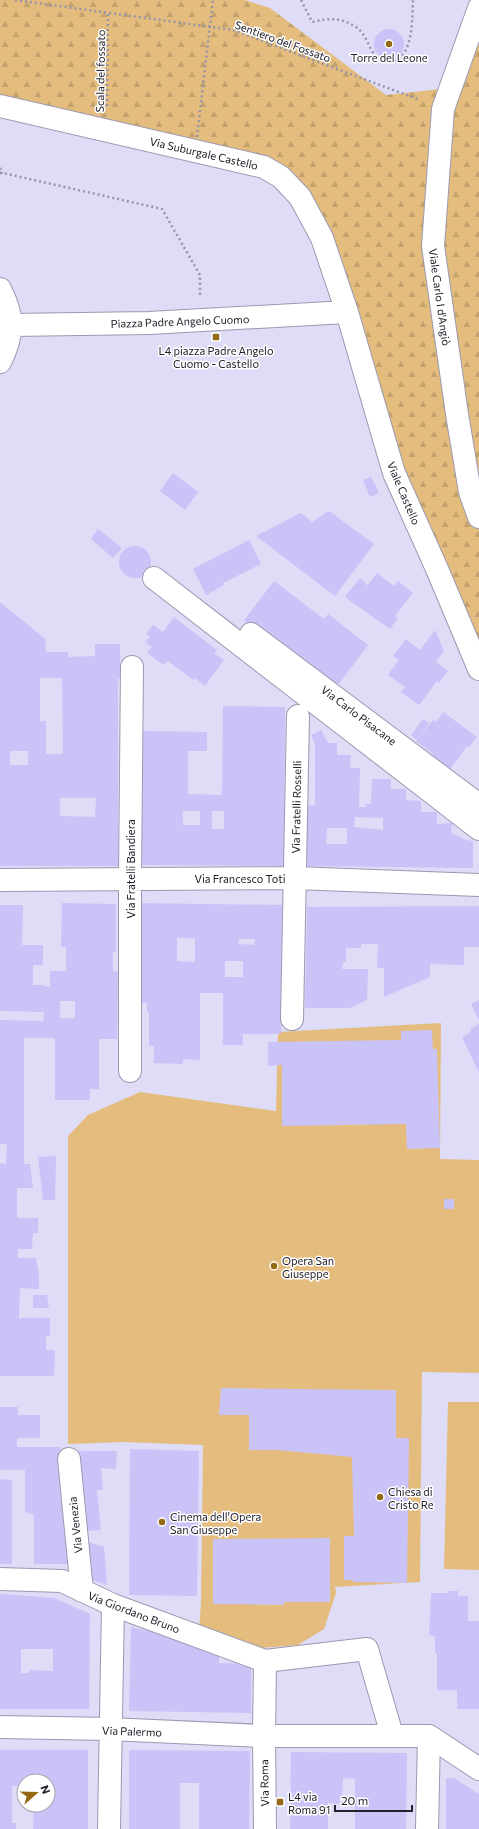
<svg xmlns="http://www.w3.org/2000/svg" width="479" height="1829" font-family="Commissioner,sans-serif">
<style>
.forest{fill:url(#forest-firs)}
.pitch{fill:#e4bd7e}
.building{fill:#c9c3f8;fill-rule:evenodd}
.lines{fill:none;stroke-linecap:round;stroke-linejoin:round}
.minor-casing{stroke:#9b99b1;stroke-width:24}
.path{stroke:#9694a8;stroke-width:2.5;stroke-dasharray:2 3;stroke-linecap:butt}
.minor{stroke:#fff;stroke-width:22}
.path-bridge{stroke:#9694a8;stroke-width:2.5;stroke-dasharray:2 3;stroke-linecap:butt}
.poi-dot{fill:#936913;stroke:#fff;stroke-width:1.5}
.labels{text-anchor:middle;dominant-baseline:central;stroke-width:3;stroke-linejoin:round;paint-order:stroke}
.street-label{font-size:11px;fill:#22212b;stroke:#fff}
.poi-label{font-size:11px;fill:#22212b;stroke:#fff;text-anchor:start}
</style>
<defs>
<pattern id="forest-firs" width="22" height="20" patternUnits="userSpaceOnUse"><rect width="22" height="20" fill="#e4bd7e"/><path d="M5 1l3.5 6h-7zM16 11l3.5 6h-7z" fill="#c3a26d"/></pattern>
</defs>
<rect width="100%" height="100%" fill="#dedcf6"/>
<path class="forest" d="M0 0H245L270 8 386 95 449 88 479 35V661L395 470 325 236 266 164 0 104Z"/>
<path class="pitch" d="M441 1023 440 1159 479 1160V1373L422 1372 420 1582 335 1587 336 1593 324 1629 298 1645 260 1648 199 1630 201 1603 203 1445 123 1442 68 1444V1136L88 1115 140 1092 276 1111 278 1032Z
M448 1402H479V1570L444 1569Z"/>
<path class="building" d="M374 44a15 15 0 1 1 30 0a15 15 0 1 1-30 0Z
M173 473 198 492 185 510 160 491Z
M371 477 379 493 370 497 363 480Z
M329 511 374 544 335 596 256 536 301 513 312 522Z
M98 529 122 548 113 558 91 539Z
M249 540 261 564 223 583 224 585 206 595 193 569Z
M119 562a16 16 0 1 1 32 0a16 16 0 1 1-32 0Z
M377 573 394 586 398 581 413 593 395 616 398 618 390 629 345 597 360 578 367 584 366 587Z
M274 581 324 619 328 614 368 645 335 689 244 620Z
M0 602 45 639 46 652H68V657L95 656V644H120V678L118 679V866H0ZM40 678H62L63 754H46V721H40ZM10 751H28V765H10ZM60 798H96L95 817 60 816Z
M174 617 217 650 214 653 224 660 205 686 195 678 193 680 168 661 164 665 147 653 152 647 145 642 150 637 146 634 153 625 163 632Z
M435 630 444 651 436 662 448 671 439 683 437 681 419 705 401 692 405 687 388 675 399 660 393 656 406 639 420 650Z
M223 706 285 707 284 866 140 865V731L207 732V751H188V794L222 795ZM183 811H200V825H183ZM212 811H224V829H212Z
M443 712 477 737 469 747 467 746 448 772 430 759 433 754 416 741 433 720 436 722Z
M423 719 429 723 417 740 411 735Z
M321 730 328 743H337V755H351L350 768H360L359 807H366V804H371L372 779H391V789H406V800L421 801V812H437V824L452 823 451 833 466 840 473 841V868L307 866V806L315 805V744L311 735ZM355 817 383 818V830L354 827ZM327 828H347V844H326Z
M62 903 116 904V952H113V971L118 972 117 1039H99V1089H90V1100H55V1038H24V1164H30L33 1188H17V1218H38V1233H33L32 1249H18V1258H36L39 1274V1289L20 1288 19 1318H50V1336H46V1350H55L54 1376H0V1163L6 1164 7 1144H0V1020L43 1021 44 1012 0 1011V905H23L22 945H43V965H33V985H44V986L50 987V971H66V947H61ZM60 1001H75V1018H60Z
M137 903 282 905 281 1034H243V1045H223V993H200V1060L183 1059V1064L154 1063V1046H149V1013L147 1012V1003H136ZM177 938H195V962L177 961ZM239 939H255L254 945 239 944ZM225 961H243V977H225Z
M479 906V947H464V965L430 964V977L384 997V968H377L378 944H361V948H346V962H343L342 969H368L367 1000 350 1008H305L307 907Z
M479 1000V1020L471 1004Z
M479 1024V1073L462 1037 471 1032 470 1029Z
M432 1030 433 1049H437L440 1148 407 1149 406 1124 282 1126V1065L268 1066V1042L401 1040V1031Z
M56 1156 55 1200H43L38 1157Z
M444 1199H454V1209H444Z
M33 1295H47L49 1308H33Z
M221 1388 396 1390V1438H409L407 1583 353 1582V1580H344V1536H354L352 1457 277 1450H249V1415H219Z
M0 1407H18V1415H40V1438H17V1447H60V1497H66L72 1564H34V1515L25 1512V1470H0Z
M130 1449 199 1451 197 1596 129 1595Z
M75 1451H117L116 1469 101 1468 103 1490H97L101 1530 84 1531Z
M0 1479 12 1480V1564H0Z
M330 1538V1602H284V1605L213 1604V1539Z
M85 1541 104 1547 107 1585 89 1579Z
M449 1591H458V1596H468V1621H479V1709H457V1690H437V1653H435V1636L429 1635 431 1593H449Z
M0 1594 54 1598 90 1614 89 1709H0ZM21 1649H53V1671L29 1670V1673H21Z
M131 1627 167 1635 219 1652V1663L251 1664V1713L129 1711Z
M0 1750H88V1829H33L34 1805H48V1781H43V1776H27V1781H24V1786H12V1823H16V1829H0Z
M129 1750 250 1751 249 1829H199V1783H180V1829H129Z
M291 1752 407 1753 406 1829H355V1779L343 1778 342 1804 328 1803V1829H290Z
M446 1778H454L479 1794V1829H446Z"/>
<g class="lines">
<defs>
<path id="minor" d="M479 8 443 109 433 246 457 414 470 492 479 517
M0 106 264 167 281 177 300 197 322 238 347 312 394 473 437 569 479 669
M0 289C14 316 14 334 0 362
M12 325 149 323 347 312
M154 578 479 829
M251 634 479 805
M0 880 295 878 479 885
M292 1019 298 716
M130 1071V878L132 667
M69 1459 82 1591
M0 1579 62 1581 113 1605 265 1661
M0 1727 110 1729 264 1736H429
M429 1736 479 1769
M109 1829 113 1605
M265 1829 264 1736 265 1661 367 1649 392 1735
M427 1829 429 1736"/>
</defs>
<use href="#minor" class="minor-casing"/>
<path class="path" d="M15 0 233 30 420 100
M301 0 312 22C330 18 340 17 356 27 367 34 368 49 377 57 381 60 386 62 391 61 414 59 412 17 413 0
M107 106 108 14
M0 168 3 173
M0 173H3L162 209 200 275V296"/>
<use href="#minor" class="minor"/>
<path class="path-bridge" d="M197 137 213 0"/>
</g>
<g class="poi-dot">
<circle cx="389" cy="44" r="4"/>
<rect x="212" y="333" width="8" height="8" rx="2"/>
<circle cx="274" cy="1266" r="4"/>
<circle cx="380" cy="1497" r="4"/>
<circle cx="162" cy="1522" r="4"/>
<rect x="276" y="1798" width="8" height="8" rx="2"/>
</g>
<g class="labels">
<g class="street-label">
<text transform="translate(283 41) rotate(20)">Sentiero del Fossato</text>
<text transform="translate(100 71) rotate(-89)">Scala del fossato</text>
<text transform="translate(204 153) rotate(13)">Via Suburgale Castello</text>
<text transform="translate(440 297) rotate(82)">Viale Carlo I d'Angiò</text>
<text transform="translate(180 321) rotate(-2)">Piazza Padre Angelo Cuomo</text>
<text transform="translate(404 493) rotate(67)">Viale Castello</text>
<text transform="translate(359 715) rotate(37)">Via Carlo Pisacane</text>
<text transform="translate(296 807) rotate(-89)">Via Fratelli Rosselli</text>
<text transform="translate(130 869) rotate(-90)">Via Fratelli Bandiera</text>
<text x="240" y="878">Via Francesco Toti</text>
<text transform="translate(75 1525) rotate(-96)">Via Venezia</text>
<text transform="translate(134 1612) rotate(21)">Via Giordano Bruno</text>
<text transform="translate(132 1731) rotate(2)">Via Palermo</text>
<text transform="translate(264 1783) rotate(-91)">Via Roma</text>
</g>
<g class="poi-label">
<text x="389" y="57" text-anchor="middle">Torre del Leone</text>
<text x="216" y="350" text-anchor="middle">L4 piazza Padre Angelo<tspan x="216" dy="13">Cuomo - Castello</tspan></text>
<text x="282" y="1260">Opera San<tspan x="282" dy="13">Giuseppe</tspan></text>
<text x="388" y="1491">Chiesa di<tspan x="388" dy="13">Cristo Re</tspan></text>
<text x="170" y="1516">Cinema dell'Opera<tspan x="170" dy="13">San Giuseppe</tspan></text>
<text x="288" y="1796">L4 via<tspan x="288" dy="13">Roma 91</tspan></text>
</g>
</g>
<g transform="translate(36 1793) rotate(70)"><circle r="19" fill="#ffffff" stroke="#a7a6aa"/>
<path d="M0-3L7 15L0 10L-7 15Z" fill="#936913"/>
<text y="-6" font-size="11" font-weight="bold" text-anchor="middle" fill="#22212b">N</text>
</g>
<path d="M335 1805v6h77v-6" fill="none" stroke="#22212b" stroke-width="2"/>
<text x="341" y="1805" font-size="12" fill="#22212b" stroke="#ffffff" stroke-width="3" paint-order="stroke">20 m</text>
</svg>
